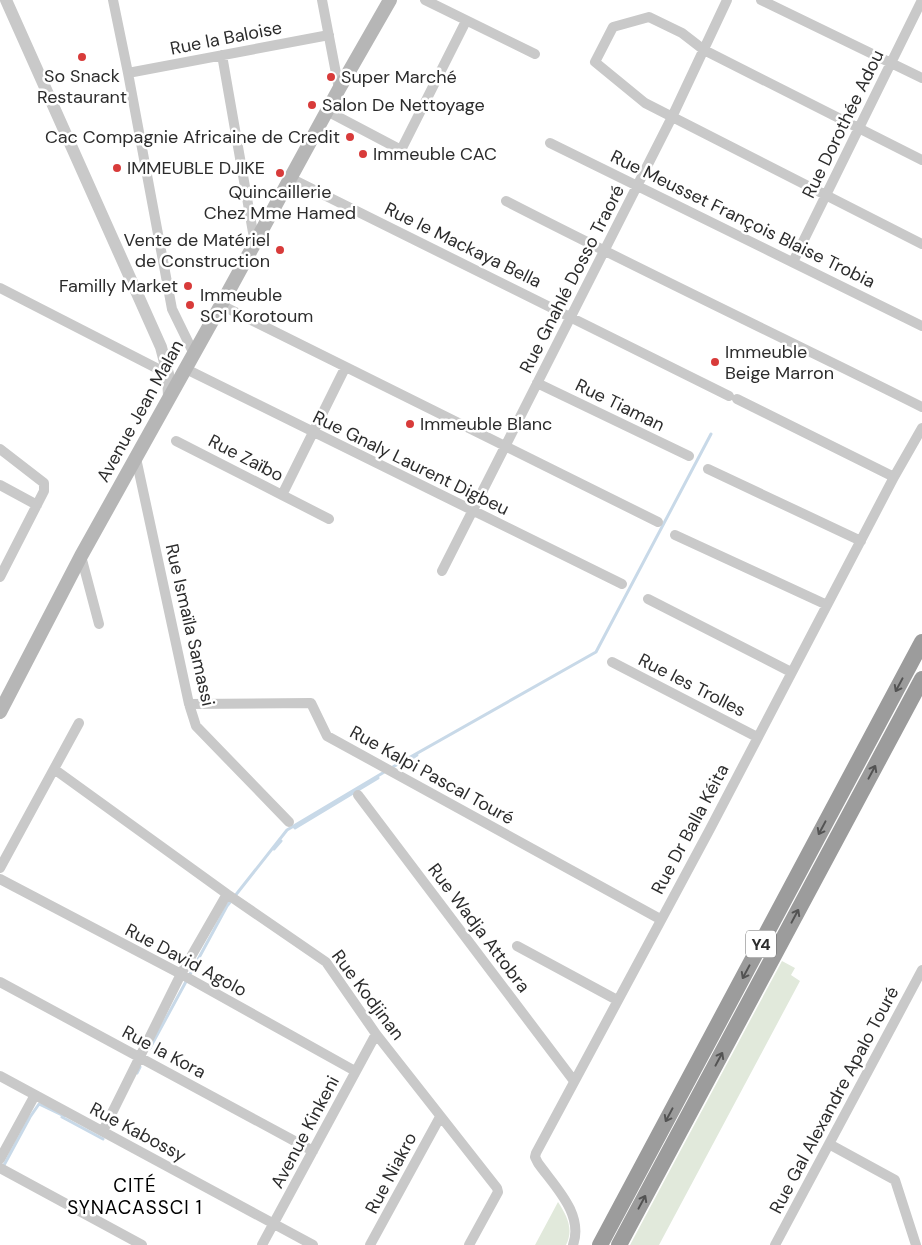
<svg xmlns="http://www.w3.org/2000/svg" width="922" height="1245" font-family="'DM Sans',sans-serif">
<style>
.green{fill:#e1e9db}
.lines{fill:none;stroke-linecap:round;stroke-linejoin:round}
.stream{stroke:#c8d9e8;stroke-width:3}
.minor{stroke:#c9c9c9;stroke-width:10}
.tertiary{stroke:#c9c9c9;stroke-width:12}
.secondary{stroke:#b6b6b6;stroke-width:14}
.trunk{stroke:#9c9c9c;stroke-width:16}
.oneway{stroke:#535353}
.poi-dot{fill:#d83b3a;stroke:#fff;stroke-width:2}
.labels{text-anchor:middle;dominant-baseline:central;stroke-width:5;stroke-linejoin:round;paint-order:stroke}
.shield{fill:#fff;stroke:#6b6b6b;stroke-width:1}
.shield-label{font-size:16px;font-weight:bold;fill:#2c2c2c}
.street-label{font-size:18px;fill:#2c2c2c;stroke:#fff}
.poi-label{font-size:18px;fill:#2c2c2c;stroke:#fff;text-anchor:start}
.neighbourhood-label{font-size:19px;letter-spacing:1px;fill:#000;stroke:#fff}
</style>
<rect width="100%" height="100%" fill="#fff"/>
<path class="green" d="M782 961 795 968 791 975 800 981 659 1245H630Z
M558 1202C567 1216 574 1229 566 1245H535Z"/>
<g class="lines">
<path class="stream" d="M403 764 417 755
M391 768 596 652 711 434
M295 828 378 778
M274 849 281 841
M150 1048 227 906 287 830 386 771
M137 1073 140 1067
M62 1117 103 1139
M3 1167 30 1117 39 1104 64 1116"/>
<path class="minor" d="M113 0 128 73 172 309 194 354
M322 0 339 89
M425 0 535 54
M761 0 922 78
M222 55 255 244
M128 73 329 35
M327 111 401 150 466 21
M550 143 922 326
M922 160 704 50 682 33 649 17 613 27 595 62 645 103 922 244
M290 178 729 396
M506 201C644 272 784 338 922 407
M793 262 922 0
M0 288 168 374
M221 305 658 522
M186 369 622 584
M537 383 689 456
M737 399 894 477
M176 441 282 495 345 368
M0 449 44 483V491L0 577
M136 458 189 704 196 726 289 822
M708 469 861 541
M0 485 37 505
M282 495 329 519
M675 535 827 605
M81 556 99 624
M442 571 672 117 727 0
M648 599 791 672
M612 662 757 737
M189 704 311 703 327 736 660 919
M54 769 227 894 326 962 376 1034 497 1188 498 1192 469 1245
M358 795 574 1081
M0 868 79 723
M0 879 181 974 355 1071
M517 946 617 1000
M0 982 313 1151
M0 1076 313 1245
M103 1131 181 974 227 894
M829 1144 895 1180 916 1245
M0 1159 35 1095
M0 1168 142 1245
M262 1245 376 1034
M370 1245 440 1117
M573 1245C584 1214 555 1187 538 1163L535 1157 536 1153 710 829 894 477 922 428
M775 1245 922 970"/>
<path class="tertiary" d="M6 0 161 347 168 374 169 397"/>
<path class="secondary" d="M0 712 81 556 221 305 339 89 390 0"/>
<path class="trunk" d="M600 1245 922 642
M619 1245 922 679"/>
</g>
<defs><path id="oneway-shaft" d="M-6 0H5M1.5-3L5.5 0L1.5 3" fill="none" stroke-width="1.6" stroke-linecap="round" stroke-linejoin="round" transform="scale(1.25)"/></defs>
<g class="oneway">
<use href="#oneway-shaft" transform="translate(899 685) rotate(118)"/>
<use href="#oneway-shaft" transform="translate(872 772) rotate(-62)"/>
<use href="#oneway-shaft" transform="translate(822 828) rotate(118)"/>
<use href="#oneway-shaft" transform="translate(795 916) rotate(-62)"/>
<use href="#oneway-shaft" transform="translate(746 972) rotate(118)"/>
<use href="#oneway-shaft" transform="translate(719 1059) rotate(-62)"/>
<use href="#oneway-shaft" transform="translate(669 1115) rotate(118)"/>
<use href="#oneway-shaft" transform="translate(642 1202) rotate(-62)"/>
</g>
<g class="poi-dot">
<circle cx="82" cy="57" r="5"/>
<circle cx="331" cy="77" r="5"/>
<circle cx="312" cy="105" r="5"/>
<circle cx="350" cy="137" r="5"/>
<circle cx="363" cy="154" r="5"/>
<circle cx="117" cy="168" r="5"/>
<circle cx="280" cy="173" r="5"/>
<circle cx="280" cy="250" r="5"/>
<circle cx="188" cy="286" r="5"/>
<circle cx="190" cy="305" r="5"/>
<circle cx="715" cy="362" r="5"/>
<circle cx="410" cy="424" r="5"/>
</g>
<g class="labels">
<rect class="shield" x="746" y="930.5" width="30" height="27" rx="4"/>
<g class="shield-label">
<text x="761" y="944">Y4</text>
</g>
<g class="street-label">
<text transform="translate(226 38) rotate(-11)">Rue la Baloise</text>
<text transform="translate(843 124) rotate(-64)">Rue Dorothée Adou</text>
<text transform="translate(743 219) rotate(26)">Rue Meusset François Blaise Trobia</text>
<text transform="translate(463 245) rotate(26)">Rue le Mackaya Bella</text>
<text transform="translate(572 279) rotate(-63)">Rue Gnahlé Dosso Traoré</text>
<text transform="translate(620 405) rotate(26)">Rue Tiaman</text>
<text transform="translate(140 411) rotate(-61)">Avenue Jean Malan</text>
<text transform="translate(246 458) rotate(27)">Rue Zaïbo</text>
<text transform="translate(411 463) rotate(26)">Rue Gnaly Laurent Digbeu</text>
<text transform="translate(190 625) rotate(77)">Rue Ismaïla Samassi</text>
<text transform="translate(692 685) rotate(27)">Rue les Trolles</text>
<text transform="translate(432 775) rotate(29)">Rue Kalpi Pascal Touré</text>
<text transform="translate(690 829) rotate(-62)">Rue Dr Balla Kéita</text>
<text transform="translate(479 928) rotate(53)">Rue Wadja Attobra</text>
<text transform="translate(186 960) rotate(28)">Rue David Agolo</text>
<text transform="translate(368 995) rotate(53)">Rue Kodjinan</text>
<text transform="translate(164 1052) rotate(28)">Rue la Kora</text>
<text transform="translate(834 1100) rotate(-62)">Rue Gal Alexandre Apalo Touré</text>
<text transform="translate(138 1132) rotate(28)">Rue Kabossy</text>
<text transform="translate(305 1132) rotate(-62)">Avenue Kinkeni</text>
<text transform="translate(391 1173) rotate(-62)">Rue Niakro</text>
</g>
<g class="poi-label">
<text x="82" y="76" text-anchor="middle">So Snack<tspan x="82" dy="21">Restaurant</tspan></text>
<text x="341" y="77">Super Marché</text>
<text x="322" y="105">Salon De Nettoyage</text>
<text x="340" y="137" text-anchor="end">Cac Compagnie Africaine de Credit</text>
<text x="373" y="154">Immeuble CAC</text>
<text x="127" y="168">IMMEUBLE DJIKE</text>
<text x="280" y="192" text-anchor="middle">Quincaillerie<tspan x="280" dy="21">Chez Mme Hamed</tspan></text>
<text x="270" y="240" text-anchor="end">Vente de Matériel<tspan x="270" dy="21">de Construction</tspan></text>
<text x="178" y="286" text-anchor="end">Familly Market</text>
<text x="200" y="295">Immeuble<tspan x="200" dy="21">SCI Korotoum</tspan></text>
<text x="725" y="352">Immeuble<tspan x="725" dy="21">Beige Marron</tspan></text>
<text x="420" y="424">Immeuble Blanc</text>
</g>
<g class="neighbourhood-label">
<text x="135" y="1185">CITÉ<tspan x="135" dy="22">SYNACASSCI 1</tspan></text>
</g>
</g>
</svg>
